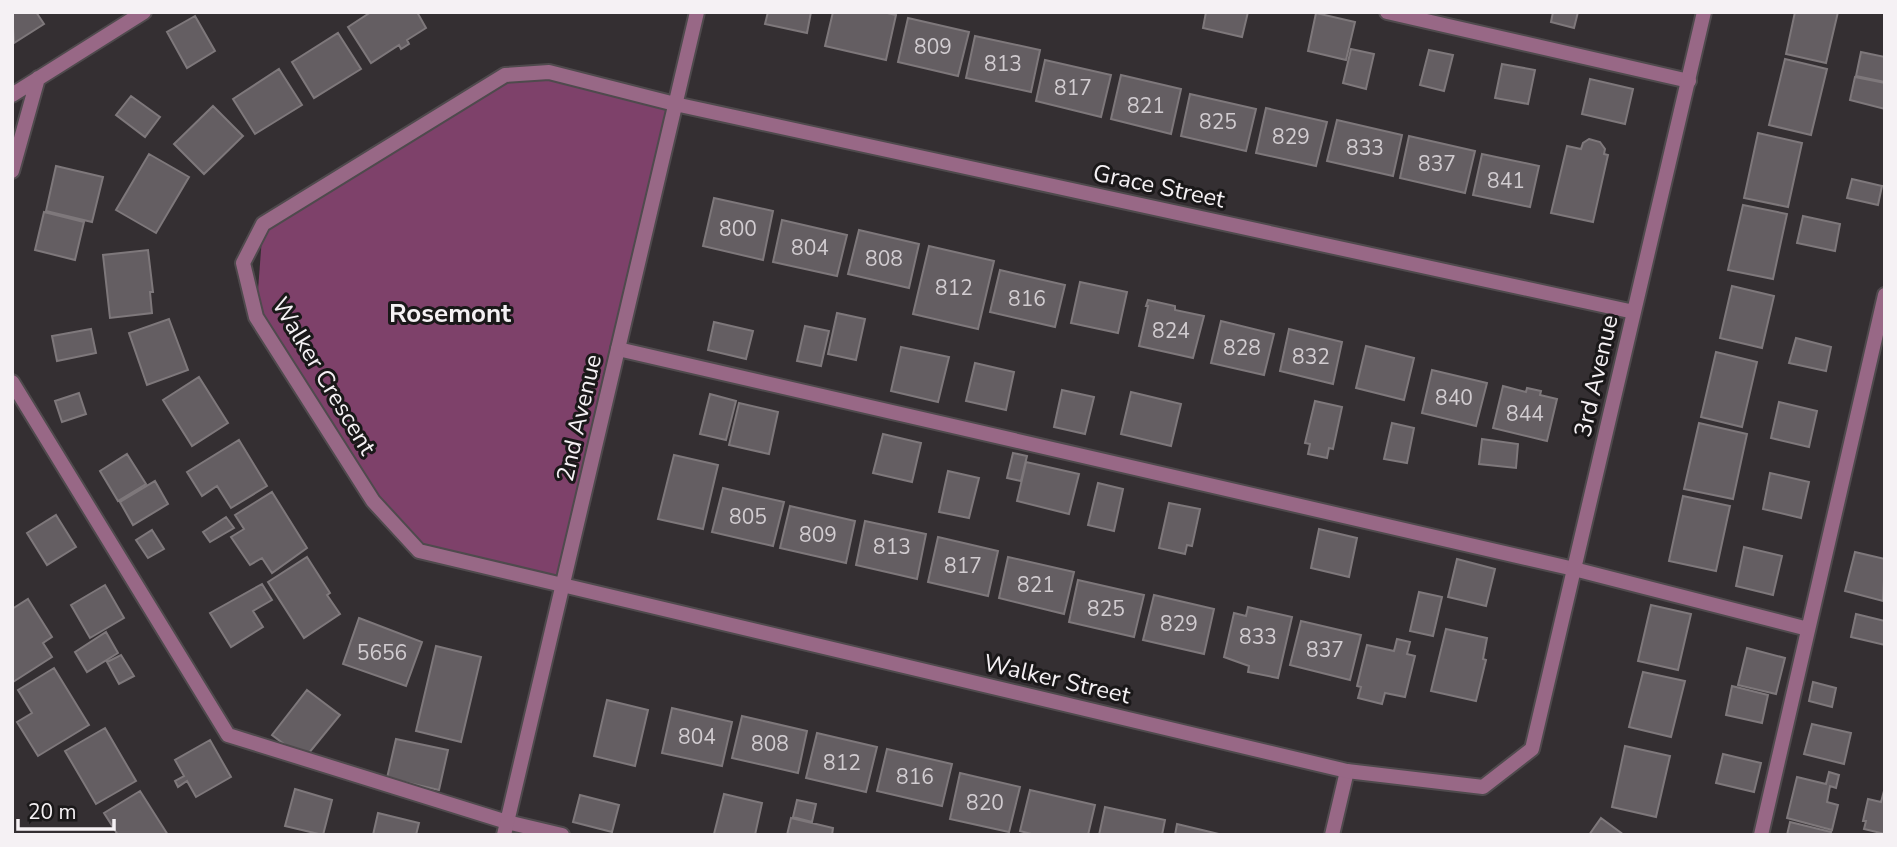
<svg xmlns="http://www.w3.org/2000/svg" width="1897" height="847" font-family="'Nunito Sans',sans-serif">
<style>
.green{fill:#7e416a}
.building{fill:#645e62;stroke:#7e787b;stroke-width:2}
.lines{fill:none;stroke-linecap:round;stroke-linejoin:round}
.lane-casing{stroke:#4f4a4d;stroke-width:18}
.street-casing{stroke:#4f4a4d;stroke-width:18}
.lane{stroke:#986886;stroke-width:14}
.street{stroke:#986886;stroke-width:14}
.labels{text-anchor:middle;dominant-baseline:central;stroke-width:6;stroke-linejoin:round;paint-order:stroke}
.number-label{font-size:21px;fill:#d1ccd0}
.street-label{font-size:24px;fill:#f5f1f4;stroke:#1a1819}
.neighbourhood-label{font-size:26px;font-weight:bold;fill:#f5f1f4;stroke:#1a1819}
</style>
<rect width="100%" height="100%" fill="#342f32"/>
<path class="green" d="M549 72 675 104 563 585 419 551 373 501 256 317 263 224 505 75Z"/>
<path class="building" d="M12 12H36L44 24 14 43Z
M371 12H417L426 28 407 40 409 44 401 49 399 45 371 63 348 27Z
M768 12H811L807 33 765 24Z
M833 12H883L896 15 886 60 825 46Z
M1206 12H1248L1242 37 1203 28Z
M1553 12H1578L1574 28 1551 22Z
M1795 12H1838L1826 63 1786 54Z
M1316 13 1355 22 1346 60 1308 51Z
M195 16 215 51 187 68 167 32Z
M908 18 969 32 958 76 898 62Z
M338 33 361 69 314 98 292 62Z
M975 36 1040 50 1031 92 966 78Z
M1351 49 1374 54 1366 89 1343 83Z
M1429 50 1453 55 1444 91 1420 85Z
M1861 52 1885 57V82L1856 76Z
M1785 59 1827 69 1811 135 1769 125Z
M1045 60 1111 75 1101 117 1036 101Z
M1502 64 1535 70 1528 104 1495 98Z
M279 69 302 105 255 134 233 99Z
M1121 75 1181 89 1171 134 1111 119Z
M1855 77 1885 83V109L1850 100Z
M1590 79 1633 89 1625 124 1582 114Z
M1190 94 1256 109 1246 151 1181 136Z
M131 96 160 117 145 137 116 115Z
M213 106 243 136 204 174 174 144Z
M1266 108 1327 122 1316 166 1256 153Z
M1337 120 1402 135 1393 176 1327 161Z
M1758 133 1802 143 1788 207 1744 198Z
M1409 136 1475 151 1465 193 1400 178Z
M1589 139 1600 142 1605 149 1604 154 1608 155 1593 222 1551 213 1567 146 1581 149 1583 143Z
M149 154 189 177 156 233 116 210Z
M1482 154 1539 166 1530 207 1473 195Z
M56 166 103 177 92 222 46 211Z
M1852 179 1882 186 1878 205 1847 198Z
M714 198 773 211 763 260 703 246Z
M1743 205 1787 214 1773 279 1728 270Z
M44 212 84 222 75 260 35 250Z
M1803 216 1840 224 1835 251 1797 243Z
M782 220 847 235 837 276 773 262Z
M859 230 919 244 909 288 848 274Z
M929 246 994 261 978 329 913 314Z
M148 250 153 292H150L152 313 110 318 103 255Z
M1000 270 1065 285 1055 327 990 312Z
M1080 282 1127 292 1118 333 1071 323Z
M1732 286 1774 296 1762 348 1720 338Z
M1148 300 1175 306V310L1204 316 1193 358 1139 346 1148 306H1146Z
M837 313 865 319 856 360 828 354Z
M169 319 188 370 147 385 129 333Z
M1221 321 1274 334 1264 375 1211 363Z
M714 322 753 331 746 359 708 350Z
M805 326 829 331 821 366 797 361Z
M91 329 96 353 57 361 52 336Z
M1289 329 1342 342 1333 384 1280 371Z
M1796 338 1831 347 1826 371 1789 363Z
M1366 346 1414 358 1404 400 1356 388Z
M901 347 949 357 938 402 891 391Z
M1716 352 1757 362 1742 427 1701 417Z
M975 363 1014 372 1006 410 966 401Z
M1432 370 1487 383 1476 426 1422 413Z
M199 377 228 423 192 446 163 400Z
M1503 386 1526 392 1527 388 1541 391 1540 395 1557 399 1547 441 1493 428Z
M1062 390 1094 397 1085 434 1054 427Z
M1131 392 1181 404 1171 446 1121 434Z
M79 393 86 414 62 422 55 401Z
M710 394 736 401 726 440 700 434Z
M1315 401 1342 407 1333 449 1329 448 1327 458 1308 454 1310 444 1305 443Z
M1779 402 1817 411 1809 447 1771 438Z
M739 403 778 412 769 454 729 445Z
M1392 423 1414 428 1407 463 1384 459Z
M1699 423 1747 434 1733 499 1684 489Z
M883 434 921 443 912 482 873 473Z
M1482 439 1518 444 1516 468 1479 464Z
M239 440 267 486 231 508 217 486 202 496 187 472Z
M1013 453 1027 456 1021 481 1007 478Z
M127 454 146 484 118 501 100 471Z
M674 455 718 465 703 529 658 519Z
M1026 462 1079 474 1069 514 1017 501Z
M948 471 979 478 969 518 939 512Z
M1770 473 1809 482 1801 518 1763 509Z
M155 481 168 504 133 525 120 502Z
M1098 483 1123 489 1114 531 1088 525Z
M723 488 784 502 773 546 712 532Z
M272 492 307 548 272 573 262 558 250 565 231 537 244 529 235 515Z
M1683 496 1730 506 1716 571 1669 561Z
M1169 503 1200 509 1192 546 1187 545 1185 554 1159 548Z
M790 506 855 521 846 563 780 548Z
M56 515 76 547 47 565 27 533Z
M226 517 234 528 210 542 203 532Z
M865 521 926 534 917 579 856 565Z
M1319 529 1357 538 1349 577 1311 568Z
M152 530 164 549 148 558 136 540Z
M938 537 998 551 988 596 928 582Z
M1744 547 1782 556 1773 595 1736 586Z
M1855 552 1885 559 1883 601 1845 591Z
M307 557 330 593 327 595 340 614 304 638 268 582Z
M1008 557 1074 572 1064 614 999 598Z
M1457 559 1495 569 1486 606 1448 597Z
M1078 580 1144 595 1134 637 1069 622Z
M262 584 272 600 253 611 263 627 231 647 210 613Z
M105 585 124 618 90 638 71 605Z
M1419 592 1442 597 1433 636 1410 631Z
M1154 595 1214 609 1204 654 1143 640Z
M28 599 52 637 43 643 52 657 13 682 12 609Z
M1651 605 1691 614 1678 670 1638 661Z
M1248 607 1292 617 1278 678 1248 672 1249 666 1224 657 1234 613 1246 616Z
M1856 614 1885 621V645L1851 637Z
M359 618 422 642 406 686 343 664Z
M1301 621 1361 635 1350 680 1290 665Z
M1446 629 1487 638 1483 659 1486 660 1476 701 1431 691Z
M106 632 118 653 87 672 75 652Z
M1397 639 1410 642 1407 654 1415 656 1405 697 1385 693 1382 704 1358 698 1361 687 1357 686 1367 645 1394 651Z
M436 646 481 657 461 742 416 731Z
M1747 648 1785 658 1776 694 1738 685Z
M121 655 134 676 119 684 107 662Z
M54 668 89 725 38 756 17 722 32 713 18 690Z
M1643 672 1685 681 1671 737 1629 727Z
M1813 682 1836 688 1832 707 1809 701Z
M1732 686 1768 695 1762 723 1726 715Z
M307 690 340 715 304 759 272 735Z
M607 700 648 710 635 766 594 756Z
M672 708 732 722 722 766 662 753Z
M742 716 807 731 798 773 732 758Z
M1812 724 1851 733 1844 764 1804 754Z
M105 728 136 781 96 804 65 751Z
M817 733 877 747 866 792 806 778Z
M396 739 448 750 439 790 387 778Z
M210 740 231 777 196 797 187 781 178 787 175 781 184 776 175 760Z
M1625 746 1670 756 1656 817 1612 807Z
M887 749 952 764 942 806 877 791Z
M1723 754 1761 763 1754 792 1716 783Z
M1829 772 1839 775 1836 788 1830 786 1827 802 1838 805 1832 830 1787 818 1797 777 1826 784Z
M960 773 1020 787 1009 832 950 819Z
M1885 787V834L1864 829 1866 821H1863L1868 799 1881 802Z
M295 789 332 800 323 835 285 826Z
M1030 790 1095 805 1088 835H1035L1020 831Z
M140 791 168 835H118L104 813Z
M724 794 762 803 755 835 714 834Z
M580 795 619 805 612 832 573 822Z
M797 800 816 804 812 822 793 817Z
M1105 807 1165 820 1162 835H1099Z
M378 813 419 823 416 835H373Z
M791 818 833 828 832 835H787Z
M1601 818 1624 835H1589Z
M1790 822 1831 832 1830 835H1787Z
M1177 824 1223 835H1175Z"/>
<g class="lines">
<defs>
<path id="lane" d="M1387 12 1689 81
M12 95 144 12
M12 171 38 78
M618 349 1574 569 1808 629
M12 382 228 735 507 822 562 835
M1332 835 1347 771
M1761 835 1885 295"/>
<path id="street" d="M1634 312 675 104 549 72 505 75 263 224 243 263 256 317 373 501 419 551 1347 771 1483 787 1532 749 1704 12
M504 835 697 12"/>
</defs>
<use href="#lane" class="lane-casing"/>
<use href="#street" class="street-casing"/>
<use href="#lane" class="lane"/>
<use href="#street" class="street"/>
</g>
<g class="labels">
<g class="number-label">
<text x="933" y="47">809</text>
<text x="1003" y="64">813</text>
<text x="1073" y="88">817</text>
<text x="1146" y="106">821</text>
<text x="1218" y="122">825</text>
<text x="1291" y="137">829</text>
<text x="1365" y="148">833</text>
<text x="1437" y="164">837</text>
<text x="1506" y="181">841</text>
<text x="738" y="229">800</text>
<text x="810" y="248">804</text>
<text x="884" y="259">808</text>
<text x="954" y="288">812</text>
<text x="1027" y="299">816</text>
<text x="1171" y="331">824</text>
<text x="1242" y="348">828</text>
<text x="1311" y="357">832</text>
<text x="1454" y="398">840</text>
<text x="1525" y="414">844</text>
<text x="748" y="517">805</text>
<text x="818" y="535">809</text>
<text x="892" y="547">813</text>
<text x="963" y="566">817</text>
<text x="1036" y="585">821</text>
<text x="1106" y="609">825</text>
<text x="1179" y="624">829</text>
<text x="1258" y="637">833</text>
<text x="1325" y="650">837</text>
<text x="382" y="653">5656</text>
<text x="697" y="737">804</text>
<text x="770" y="744">808</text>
<text x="842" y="763">812</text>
<text x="915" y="777">816</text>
<text x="985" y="803">820</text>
</g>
<g class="street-label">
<text transform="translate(1159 186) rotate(12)">Grace Street</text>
<text transform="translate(324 376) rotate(59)">Walker Crescent</text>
<text transform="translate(1596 376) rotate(-77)">3rd Avenue</text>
<text transform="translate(579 418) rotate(-77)">2nd Avenue</text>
<text transform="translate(1057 679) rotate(13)">Walker Street</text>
</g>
<g class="neighbourhood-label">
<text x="450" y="313">Rosemont</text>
</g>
</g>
<rect width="1897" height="847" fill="none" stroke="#f5f1f4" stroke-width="28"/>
<path d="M18 819v10h96v-10" fill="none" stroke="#f5f1f4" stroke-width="3.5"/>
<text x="28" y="819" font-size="21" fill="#f5f1f4" stroke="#1a1819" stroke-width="5" paint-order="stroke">20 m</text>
</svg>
